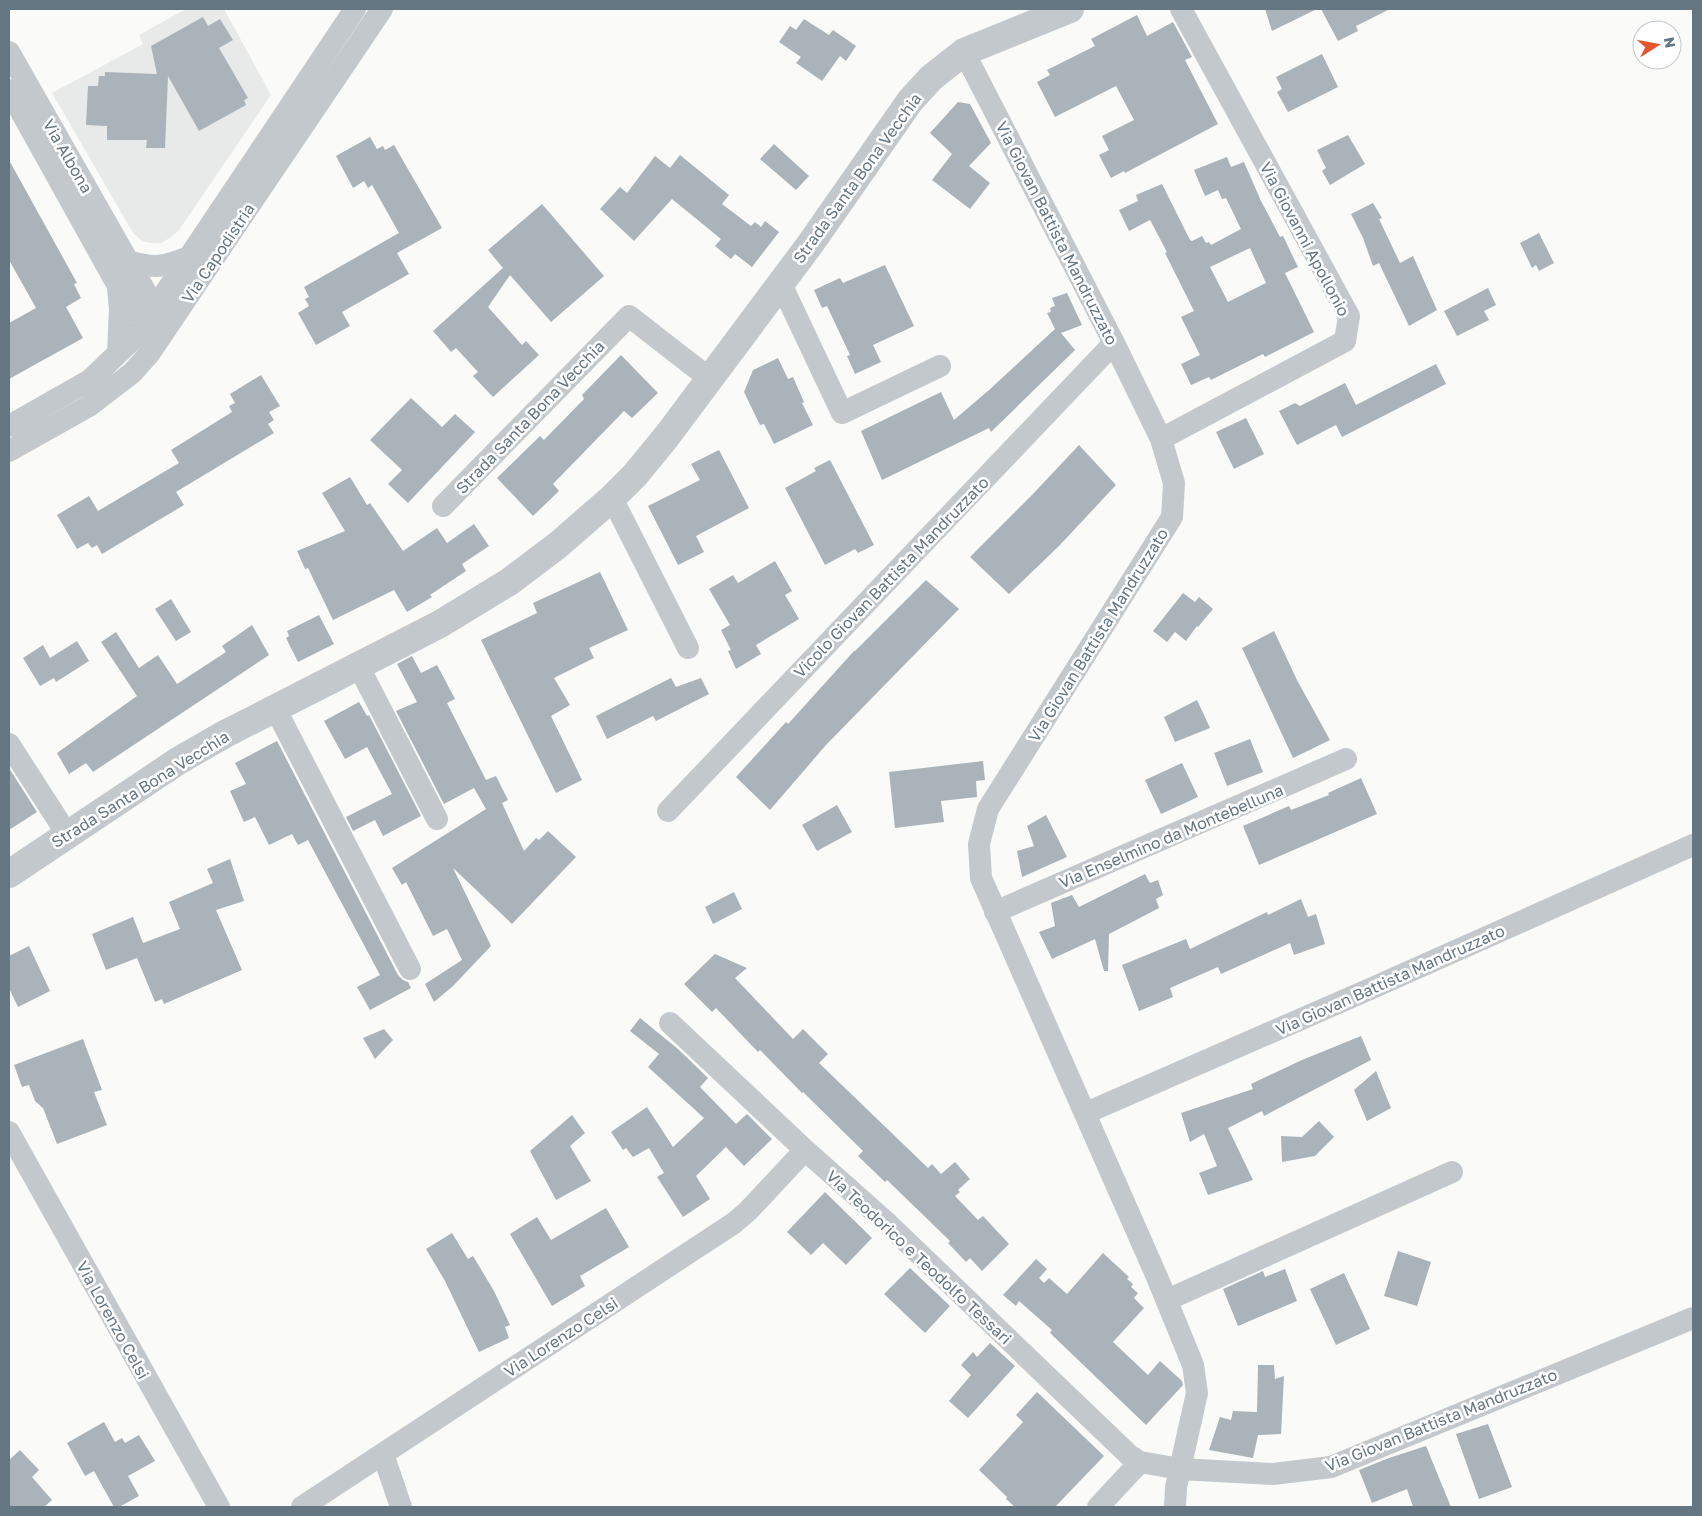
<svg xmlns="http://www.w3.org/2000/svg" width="1702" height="1516" font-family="'Golos Text',sans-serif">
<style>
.built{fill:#e8e9e9}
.building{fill:#aab3b9;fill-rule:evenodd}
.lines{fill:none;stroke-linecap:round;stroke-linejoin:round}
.minor{stroke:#c3c8cc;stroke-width:22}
.tertiary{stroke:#c3c8cc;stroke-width:28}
.labels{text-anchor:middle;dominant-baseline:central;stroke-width:5;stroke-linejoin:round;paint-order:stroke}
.street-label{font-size:16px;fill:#657683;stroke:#fff}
</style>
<rect width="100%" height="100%" fill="#fafaf8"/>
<path class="built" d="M186 9H224L271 95 179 230 170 238 161 243H150L142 241 133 233 52 93 143 44 139 35Z"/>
<path class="building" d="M1265 9H1317L1272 31Z
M1321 9H1390L1356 26 1358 31 1338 41Z
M1137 15 1147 36 1173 22 1192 57 1185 60 1218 124 1125 173 1124 171 1111 178 1099 155 1109 150 1102 136 1134 120 1116 86 1055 117 1037 82 1050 75 1047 70 1095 46 1091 39Z
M203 17 208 26 220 19 233 40 219 48 248 98 244 100 246 105 199 131 168 76 165 148H146L147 140H107V126L86 125 88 86H98L99 76H105V72L157 74 151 46Z
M804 19 829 35 833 30 856 46 846 61 840 56 822 81 796 63 801 57 779 42 790 26 796 30Z
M1322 54 1338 87 1288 112 1277 92 1282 89 1276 77Z
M958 102 970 104 991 143 969 166 990 183 970 209 932 180 952 154 930 133Z
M1348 135 1365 164 1330 185 1322 171 1326 168 1317 150Z
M370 137 377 149 383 146 385 150 394 145 442 228 397 253 409 274 342 312 350 326 316 345 298 313 309 306 305 299 309 297 304 287 399 233 372 185 368 188 364 181 353 188 336 156Z
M774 144 809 176 796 190 760 159Z
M680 155 729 195 722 204 751 226 755 222 761 227 765 221 779 232 752 267 735 254 731 259 715 246 721 239 672 199 634 241 600 209 620 187 627 193 655 156 670 168Z
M1227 157 1231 167 1244 162 1261 201 1280 237 1283 236 1298 267 1285 273 1314 332 1265 357 1263 354 1211 380 1209 377 1191 385 1181 364 1200 355 1181 317 1194 311 1165 253 1167 252 1150 220 1129 231 1119 210 1138 201 1136 195 1162 184 1190 240 1192 241 1202 236 1206 243 1209 242 1211 245 1241 229 1226 198 1222 199 1218 190 1205 196 1194 170ZM1250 248 1266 283 1228 302 1210 267Z
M9 160 77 283 74 284 81 298 66 307 83 338 9 379V323L36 308 9 260Z
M1373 203 1382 218 1379 219 1400 263 1413 256 1437 310 1409 326 1379 263 1373 266 1363 238 1351 214Z
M542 204 604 276 551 322 510 275 488 307 522 345 526 341 539 355 493 397 473 376 478 372 456 348 451 352 433 331 503 268 488 250Z
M1539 233 1554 263 1539 271 1536 265 1532 268 1520 243Z
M885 265 914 326 873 345 881 362 855 374 847 356 850 355 827 306 822 308 814 290 840 278 843 283Z
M1488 288 1496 305 1484 311 1489 320 1457 336 1444 311Z
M1067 293 1082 325 1061 333 1075 350 991 432 989 428 882 480 861 431 941 392 954 420 989 390 1055 329 1047 313 1051 312 1050 308 1055 306 1052 298Z
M621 355 658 393 632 418 624 411 553 484 559 491 533 516 497 478 540 436 544 440 584 399 582 395Z
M778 358 788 379 793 377 804 402 802 403 813 425 774 444 764 424 760 425 744 392 753 370Z
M1436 364 1446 384 1342 437 1336 425 1297 445 1279 411 1295 403 1300 406 1345 383 1356 405Z
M261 375 280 406 269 412 274 420 268 424 274 433 176 492 184 505 102 554 97 545 92 548 88 543 77 549 57 515 89 496 98 511 179 463 171 450 232 412 229 406 235 403 230 394Z
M411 398 442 427 455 414 475 432 408 503 388 484 402 470 370 440Z
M1246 418 1264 454 1234 469 1216 432Z
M1079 445 1116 485 1059 546 1009 594 970 557 1031 496Z
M719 450 749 508 696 536 704 552 678 565 648 506 700 480 691 464Z
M830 460 874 545 858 553 855 549 825 565 785 488 816 471 814 468Z
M350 477 367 505 370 503 403 551 437 528 447 543 474 524 489 546 462 564 466 571 430 595 432 597 407 612 394 590 333 620 308 568 305 569 297 551 345 531 322 493Z
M775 561 792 591 785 595 799 619 756 645 761 654 736 669 728 651 731 650 721 630 730 625 709 589 733 575 738 583Z
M600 572 628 630 589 648 594 658 554 678 570 705 551 716 582 780 556 793 481 640 537 613 533 603Z
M926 580 959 609 826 745 770 810 736 777 786 722 788 724 854 651H855Z
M1183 593 1195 602 1199 597 1213 609 1198 627 1197 626 1186 641 1175 632 1167 642 1153 631Z
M171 599 191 632 176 641 155 609Z
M319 615 334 644 298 662 286 638 289 636 287 631Z
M252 625 269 655 93 772 86 763 69 774 57 753 137 696 101 642 116 632 139 668 158 655 177 684 226 652 222 646Z
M1274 631 1297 680 1330 740 1293 758 1242 648Z
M77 641 89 661 56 682 54 678 40 686 23 658 43 645 50 658Z
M412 656 421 673 437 665 455 699 447 703 486 780 496 776 508 800 502 803 524 851 536 838 539 840 548 831 576 857 512 924 453 868 491 946 453 986 434 1002 425 984 462 960 447 929 433 936 406 882 402 885 392 868 486 809 474 788 444 804 396 711 417 702 397 664Z
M671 678 676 687 701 678 709 694 656 721 653 716 607 739 596 716Z
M1197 700 1210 728 1175 742 1164 717Z
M359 702 367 716 369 715 421 816 383 836 375 820 353 831 346 817 392 794 367 747 345 759 324 721Z
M1250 739 1263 772 1227 786 1214 753Z
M277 741 398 975 403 980 408 982 411 988 370 1010 357 987 380 975 308 840 298 845 292 834 269 845 255 817 244 822 230 791 246 784 235 763Z
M983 761 985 780 976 781 977 797 941 801 944 822 895 828 889 772Z
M1182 763 1198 797 1161 814 1145 780Z
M9 768 37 812 9 830Z
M1361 778 1377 814 1259 865 1243 826 1289 806 1291 810 1329 795 1328 793Z
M837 805 852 832 817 851 802 825Z
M1046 815 1067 857 1022 877 1017 851 1034 846 1027 826Z
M230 859 244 901 216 910 242 970 164 1004 162 999 155 1002 137 958 106 970 92 934 133 917 143 943 180 929 169 902 213 883 207 869Z
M1145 874 1150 883 1158 880 1163 895 1156 899 1159 908 1109 934 1108 971H1104L1095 939 1052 959 1039 932 1055 926 1051 903 1072 895 1079 907Z
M734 892 742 909 713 924 705 907Z
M1301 899 1308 917 1316 914 1325 944 1294 955 1290 943 1221 974 1218 967 1170 988 1173 997 1139 1011 1122 965 1186 939 1190 949 1267 912 1268 915Z
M29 946 50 991 18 1007 9 988V956Z
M715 954 747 968 735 978 793 1039 803 1029 828 1054 819 1063 928 1168 932 1164 941 1174 955 1162 970 1179 958 1190 960 1192 955 1196 978 1220 983 1216 1009 1244 982 1271 970 1258 966 1262 948 1243 950 1241 887 1180 885 1182 858 1156 863 1151 803 1092 802 1093 760 1050 758 1052 716 1008 712 1012 684 984Z
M640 1018 678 1049 708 1078 700 1087 736 1124 747 1114 772 1139 744 1166 726 1147 696 1176 710 1199 683 1217 657 1177 664 1173 649 1148 633 1157 626 1148 623 1150 611 1132 647 1107 673 1147 704 1118 648 1067 659 1054 630 1031Z
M384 1029 393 1040 375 1059 363 1038Z
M1361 1036 1371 1060 1264 1116 1262 1111 1228 1128 1253 1180 1208 1195 1199 1173 1217 1166 1204 1134 1190 1142 1181 1113 1253 1089 1251 1084 1302 1060Z
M83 1039 102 1090 94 1092 107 1125 57 1144 43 1108 35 1101 29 1085 22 1087 14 1065Z
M1376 1071 1391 1108 1367 1121 1354 1090Z
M572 1115 585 1133 570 1146 591 1181 556 1200 530 1151Z
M1319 1121 1334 1137 1315 1156 1282 1162 1281 1136 1302 1137Z
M825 1192 872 1238 846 1265 823 1243 811 1255 787 1232Z
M606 1208 629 1247 580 1276 585 1286 552 1306 510 1234 537 1217 551 1240Z
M452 1233 468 1259 473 1256 494 1291 510 1325 505 1327 509 1338 479 1352 445 1281 426 1249Z
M1398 1251 1431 1262 1417 1306 1384 1296Z
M1103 1253 1129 1277 1127 1279 1133 1284 1131 1287 1138 1293 1134 1298 1144 1308 1113 1342 1148 1375 1160 1361 1182 1381 1183 1385 1146 1425 1050 1333 1052 1330 1019 1301 1016 1306 1003 1295 1036 1259 1047 1269 1039 1278 1044 1283 1049 1278 1067 1294Z
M910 1268 950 1306 925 1333 884 1294Z
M1285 1269 1297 1301 1238 1326 1223 1289 1263 1271 1265 1277Z
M1344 1273 1370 1329 1336 1345 1310 1289Z
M990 1343 1015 1366 968 1418 949 1401 971 1375 961 1365 973 1352 977 1357Z
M1258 1365H1274L1275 1379 1284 1376 1281 1434 1258 1435 1253 1458 1209 1450 1220 1417 1231 1420 1233 1411 1257 1412Z
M1037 1392 1104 1456 1055 1507H1015L1006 1499 1007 1497 979 1470 1023 1422 1016 1415Z
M104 1422 115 1442 122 1438 125 1443 139 1435 155 1461 128 1476 139 1496 119 1507H114L94 1471 85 1476 67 1443Z
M1488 1424 1512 1487 1479 1499 1456 1434Z
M1426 1446 1451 1507H1413L1407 1489 1372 1503 1359 1470 1389 1458Z
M20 1450 39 1470 32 1477 52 1500 44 1507H9V1460Z"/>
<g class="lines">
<path class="minor" d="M9 52 161 319
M964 52 1114 343 1161 439 1174 483 1172 517 988 809 979 844 981 878 1157 1277 1193 1365 1197 1393 1176 1487 1175 1507
M9 90 128 304 146 322 157 328
M128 261C155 269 164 267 189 257
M781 284 842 413 940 366
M118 288 120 309 118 353
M9 426 90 380 132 340 155 308 355 9
M1161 439 1345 341 1349 316 1181 9
M9 451 89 406 132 373 149 354 382 9
M612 498 688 648
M443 506 629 316 710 379
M359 667 437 819
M275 708 410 969
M9 744 67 834
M668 811 1114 343
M995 912 1346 759
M670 1023 805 1150 886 1222 1129 1455 1140 1462 1180 1469 1273 1474 1331 1467 1693 1318
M1086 1113 1370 989 1693 845
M9 1132 219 1507
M1167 1300 1452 1172
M383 1454 401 1507
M302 1507 734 1223 748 1211 805 1150
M1098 1507 1140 1462"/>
<path class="tertiary" d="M9 874 178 761 225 734 440 624 509 582 558 545 612 498 635 475 667 436 811 243 910 101 931 78 964 52 1070 9"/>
</g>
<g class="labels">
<g class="street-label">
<text transform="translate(68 156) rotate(60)">Via Albona</text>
<text transform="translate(857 178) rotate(-54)">Strada Santa Bona Vecchia</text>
<text transform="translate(1057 233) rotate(63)">Via Giovan Battista Mandruzzato</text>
<text transform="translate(1305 239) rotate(62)">Via Giovanni Apollonio</text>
<text transform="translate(218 253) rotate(-56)">Via Capodistria</text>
<text transform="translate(530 417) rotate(-46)">Strada Santa Bona Vecchia</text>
<text transform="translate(891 577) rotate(-46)">Vicolo Giovan Battista Mandruzzato</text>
<text transform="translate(1098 635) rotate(-58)">Via Giovan Battista Mandruzzato</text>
<text transform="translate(140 789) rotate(-32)">Strada Santa Bona Vecchia</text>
<text transform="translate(1171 836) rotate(-23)">Via Enselmino da Montebelluna</text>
<text transform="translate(1390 980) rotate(-24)">Via Giovan Battista Mandruzzato</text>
<text transform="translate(919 1257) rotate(43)">Via Teodorico e Teodolfo Tessari</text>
<text transform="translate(113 1320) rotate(61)">Via Lorenzo Celsi</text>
<text transform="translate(561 1337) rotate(-33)">Via Lorenzo Celsi</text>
<text transform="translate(1441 1420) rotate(-22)">Via Giovan Battista Mandruzzato</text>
</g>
</g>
<rect width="1702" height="1516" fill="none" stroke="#657683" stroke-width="20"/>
<g transform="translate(1657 45) rotate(79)"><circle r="24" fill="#ffffff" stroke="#c1c8cd"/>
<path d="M0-4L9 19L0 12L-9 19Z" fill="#e4572e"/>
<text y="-8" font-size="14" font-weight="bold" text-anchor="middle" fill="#657683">N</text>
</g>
</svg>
